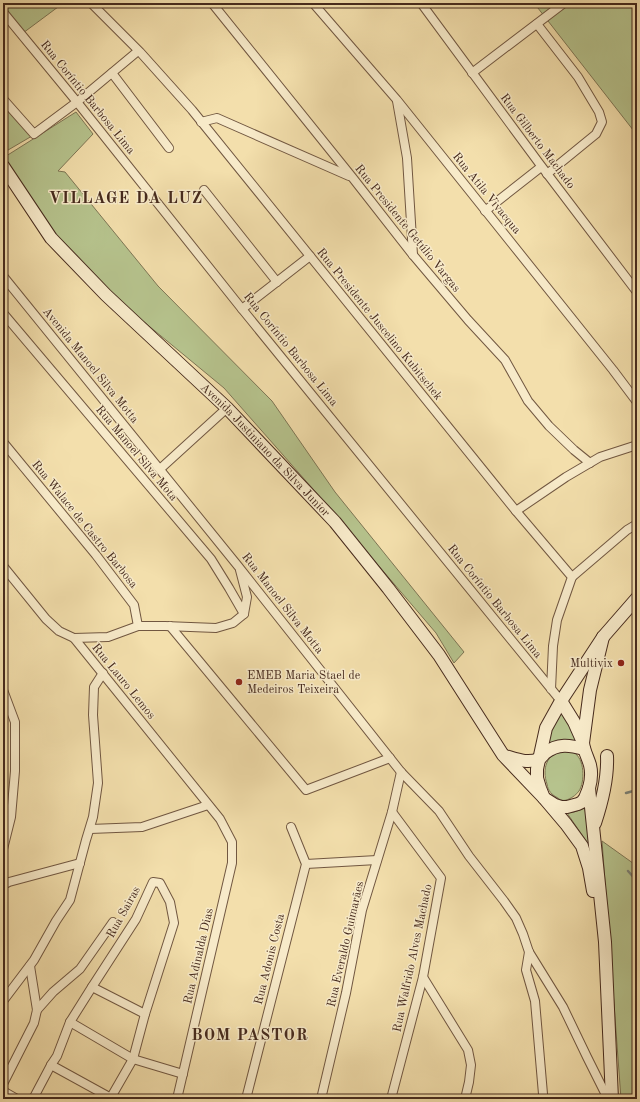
<svg xmlns="http://www.w3.org/2000/svg" width="640" height="1102" viewBox="0 0 640 1102" font-family="'Old Standard TT',serif">
	<style>
		.green { fill: #b6c38d; stroke: #7e7655 }
		.lines { fill: none; stroke-linecap: round; stroke-linejoin: round }
		.stream { stroke: #7a8176; stroke-width: 2.5 }
		.street-casing { stroke: #715741; stroke-width: 10 }
		.secondary-casing { stroke: #462a1d; stroke-width: 14 }
		.street { stroke: #f7eac9; stroke-width: 8 }
		.secondary { stroke: #f7eac9; stroke-width: 12 }
		.poi-dot { fill: #8f2418; stroke: #f7eac9; stroke-width: 1.5 }
		.labels { text-anchor: middle; stroke-width: 3; stroke-linejoin: round; paint-order: stroke }
		.street-label { font-size: 12px; fill: #462a1d; stroke: #f7eac9 }
		.poi-label { font-size: 12px; fill: #462a1d; stroke: #f7eac9; text-anchor: end }
		.district-label { font-size: 16px; font-weight: bold; letter-spacing: 1px; fill: #462a1d; stroke: #f7eac9 }
	</style>
	<rect width="100%" height="100%" fill="#f3dfac"/>
	<filter id="stains"><feTurbulence type="fractalNoise" baseFrequency=".005" numOctaves="4"/><feColorMatrix values="0 0 0 0 .2 0 0 0 0 .09 0 0 0 0 .02 0 0 0 .5 -.17"/></filter>
	<radialGradient id="worn" r=".72"><stop offset=".6" stop-color="#630" stop-opacity="0"/><stop offset="1" stop-color="#630" stop-opacity=".3"/></radialGradient>
	<g class="green">
		<polygon points="3,3 61,3 62,4 23,33 3,5"/>
		<polygon points="534,3 637,3 637,135"/>
		<polygon points="3,105 32,136 3,153"/>
		<polygon points="76,112 93,134 58,171 65,172 158,286 272,401 335,492 464,652 454,663 436,633 313,489 224,388 115,298 54,236 3,164 3,158"/>
		<polygon points="561,711 565,716 577,741 546,744 551,728"/>
		<path d="M563,751c3,1 7,0 10,1 12,6 12,30 6,39 -3,4 -6,6 -10,8 -4,2 -8,2 -11,-1 -6,-3 -10,-7 -11,-14 -5,-15 -1,-30 16,-33z"/>
		<polygon points="585,808 589,845 567,813 574,812"/>
		<polygon points="602,841 637,866 637,1099 621,1099"/>
	</g>
	<g class="lines">
		<g class="stream">
			<polyline points="626,793 637,790"/>
			<polyline points="628,871 637,881"/>
		</g>
		<g class="street-casing">
			<g id="street">
				<polyline points="91,3 140,52 192,110 516,511 572,577 557,620 553,646 551,689"/>
				<polyline points="212,3 352,177 413,255 468,320 505,360 528,401 549,426 574,450 590,463"/>
				<polyline points="313,3 397,100 613,370 637,402"/>
				<polyline points="421,3 539,163 637,292"/>
				<polyline points="3,12 77,102 242,309 561,701"/>
				<polyline points="537,24 578,77 599,112 602,122 596,134 547,174"/>
				<polyline points="112,73 169,148"/>
				<polyline points="472,73 564,3"/>
				<polyline points="3,99 34,134 77,102 138,51"/>
				<polyline points="397,101 407,158 413,255"/>
				<polyline points="201,122 217,118 349,176"/>
				<polyline points="204,190 277,282"/>
				<polyline points="485,211 541,167"/>
				<polyline points="3,276 238,566 401,772 439,811 469,856 504,901 516,918 523,934 529,952 563,1007 587,1057 608,1099"/>
				<polyline points="242,309 310,256"/>
				<polyline points="3,313 211,559 229,588 244,614"/>
				<polyline points="3,442 96,555 134,605 138,626"/>
				<polyline points="160,469 227,408"/>
				<polyline points="516,511 566,477 600,457 637,445"/>
				<polyline points="3,566 46,619 59,631 74,638 220,819 232,842 232,863 177,1099"/>
				<polyline points="572,577 627,530 637,524"/>
				<polyline points="170,626 306,790 390,758"/>
				<polyline points="74,638 108,637 138,626 165,626 216,628 233,623 244,614 247,597 240,570"/>
				<polyline points="3,690 15,722 15,771 11,817 3,849"/>
				<polyline points="90,829 142,827 208,805"/>
				<polyline points="306,864 377,860"/>
				<polyline points="3,885 9,882 80,863"/>
				<polyline points="529,952 526,970 535,1001 543,1094 542,1099"/>
				<polyline points="423,977 468,1050 471,1065 469,1082 465,1099"/>
				<polyline points="92,987 145,1014"/>
				<polyline points="3,1001 34,960 56,921 70,900 86,840 93,817 98,783 93,715 94,687 103,673"/>
				<polyline points="37,1010 53,992 80,969 113,922"/>
				<polyline points="70,1022 133,1059 183,1074"/>
				<polyline points="51,1065 111,1098"/>
				<polyline points="3,1084 34,1023 37,1010 30,966"/>
				<polyline points="3,1091 17,1099"/>
				<polyline points="33,1099 51,1065 57,1056 70,1022 92,987 136,919 153,882 160,883 170,902 174,923 145,1014 133,1059 110,1099"/>
				<polyline points="246,1099 306,864 291,827"/>
				<polyline points="321,1099 346,993 362,910 392,812 401,772"/>
				<polyline points="391,1099 423,977 441,878 392,812"/>
			</g>
		</g>
		<g class="secondary-casing">
			<g id="secondary">
				<path id="s1" d="M3,166l48,72 55,57 121,113 108,114 53,66 51,67 64,100 41,43 11,7 6,2h6l11,-3 4,-2 3,-4 4,-10"/>
				<path d="M603,637l-13,53 -7,53c1,8 5,15 7,22 2,8 1,16 -1,23l16,154 7,157"/>
				<polyline points="561,701 574,722 582,740"/>
				<path d="M505,756c11,3 22,8 34,3 2,-1 4,-4 6,-6 13,-10 25,-8 39,-4"/>
				<path d="M595,823c7,-21 13,-44 12,-67"/>
				<polyline points="593,891 589,868 582,846 566,824 544,798 540,788 537,778 537,769 546,728 561,701 603,637 637,598"/>
			</g>
		</g>
		<use href="#street" class="street"/>
		<use href="#secondary" class="secondary"/>
	</g>
	<g class="poi-dot">
		<circle cx="621" cy="663" r="4"/>
		<circle cx="239" cy="682" r="4"/>
	</g>
	<g class="labels">
		<g class="street-label">
			<text transform="translate(88 97) rotate(51)" y="4">Rua Coríntio Barbosa Lima</text>
			<text transform="translate(538 141) rotate(53)" y="4">Rua Gilberto Machado</text>
			<text transform="translate(487 193) rotate(51)" y="4">Rua Atila Vivacqua</text>
			<text transform="translate(408 228) rotate(51)" y="4">Rua Presidente Getúlio Vargas</text>
			<text transform="translate(380 324) rotate(51)" y="4">Rua Presidente Juscelino Kubitschek</text>
			<text transform="translate(291 349) rotate(51)" y="4">Rua Coríntio Barbosa Lima</text>
			<text transform="translate(91 365) rotate(51)" y="4">Avenida Manoel Silva Motta</text>
			<text dy="4" stroke="none"><textPath href="#s1" startOffset="388">Avenida Justiniano da Silva Junior</textPath></text>
			<text transform="translate(137 453) rotate(50)" y="4">Rua Manoel Silva Mota</text>
			<text transform="translate(85 524) rotate(51)" y="4">Rua Walace de Castro Barbosa</text>
			<text transform="translate(495 601) rotate(51)" y="4">Rua Coríntio Barbosa Lima</text>
			<text transform="translate(283 603) rotate(52)" y="4">Rua Manoel Silva Motta</text>
			<text transform="translate(124 681) rotate(51)" y="4">Rua Lauro Lemos</text>
			<text transform="translate(123 912) rotate(-61)" y="4">Rua Sairas</text>
			<text transform="translate(345 944) rotate(-77)" y="4">Rua Everaldo Guimarães</text>
			<text transform="translate(198 956) rotate(-77)" y="4">Rua Adinalda Dias</text>
			<text transform="translate(412 958) rotate(-78)" y="4">Rua Walfrido Alves Machado</text>
			<text transform="translate(269 959) rotate(-76)" y="4">Rua Adonis Costa</text>
		</g>
		<g class="poi-label">
			<text x="613" y="667">Multivix</text>
			<text x="247" y="679" text-anchor="start">EMEB Maria Stael de<tspan x="247" dy="14">Medeiros Teixeira</tspan></text>
		</g>
		<g class="district-label">
			<text x="126" y="203">VILLAGE DA LUZ</text>
			<text x="250" y="1040">BOM PASTOR</text>
		</g>
	</g>
	<rect width="640" height="1102" fill="none" stroke="#f3dfac" stroke-width="16"/>
	<rect x="4" y="4" width="632" height="1094" fill="none" stroke="#462a1d" stroke-width="2"/>
	<rect x="8" y="8" width="624" height="1086" fill="none" stroke="#462a1d"/>
	<rect width="100%" height="100%" filter="url(#stains)"/>
	<rect width="100%" height="100%" fill="url(#worn)"/>
</svg>
